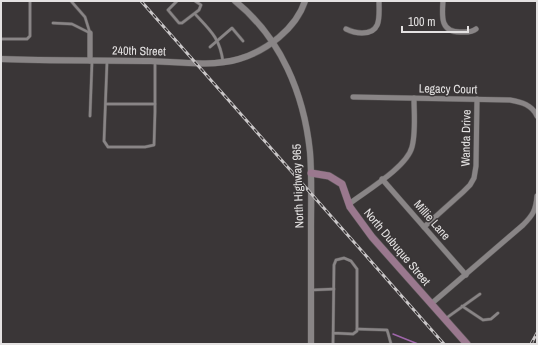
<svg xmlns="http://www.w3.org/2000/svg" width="538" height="345" viewBox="0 0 538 345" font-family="'Archivo Narrow',sans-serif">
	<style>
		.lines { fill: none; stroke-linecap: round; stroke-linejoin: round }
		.stream { stroke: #9f66ab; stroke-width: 1.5 }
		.service-casing { stroke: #585555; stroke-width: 3.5 }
		.minor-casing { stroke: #585555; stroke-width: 6 }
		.tertiary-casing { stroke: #585555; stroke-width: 7 }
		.secondary-casing { stroke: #585555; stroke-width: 8 }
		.service { stroke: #898586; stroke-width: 2.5 }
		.minor { stroke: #898586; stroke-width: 5 }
		.tertiary { stroke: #898586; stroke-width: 6 }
		.secondary { stroke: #9a788e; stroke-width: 7 }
		.rail-casing { stroke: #c9c6c7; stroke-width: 3 }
		.rail { stroke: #3a3637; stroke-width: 1.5; stroke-dasharray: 4.5; stroke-linecap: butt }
		.labels { text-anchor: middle; stroke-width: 3; stroke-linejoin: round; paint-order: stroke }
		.street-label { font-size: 12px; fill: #e4e2e2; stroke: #3a3637 }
	</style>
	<rect width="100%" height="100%" fill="#3a3637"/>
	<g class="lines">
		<polyline class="stream" points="393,334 418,344"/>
		<g class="service-casing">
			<g id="service">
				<polyline points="71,1 85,17 90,33"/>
				<polyline points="177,1 168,10 179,23 182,23 199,10 201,5 195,1"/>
				<path d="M195,14c15,16 25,24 28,48"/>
				<polyline points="53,23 72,24 90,33"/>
				<polyline points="1,39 27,39 30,36 30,1"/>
				<polyline points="210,47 232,28 243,41"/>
				<polyline points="107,62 104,141 108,147 145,147 154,145 155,112 155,62"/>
				<polyline points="106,104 155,104"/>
				<polyline points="90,116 92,62"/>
				<polyline points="312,290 334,289"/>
				<polyline points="462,306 483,320 491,319 498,313"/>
				<polyline points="445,319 480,294"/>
				<polyline points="357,329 387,330 388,333 391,344"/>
				<polyline points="333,344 334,265 336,260 344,258 351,261 357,269 357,331 353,334 333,333"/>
			</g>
		</g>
		<g class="minor-casing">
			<g id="minor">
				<path d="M443,1c-1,15 -3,31 17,31 6,0 11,1 16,-3"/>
				<path d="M346,29c6,3 9,4 16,4 20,0 17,-17 17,-32"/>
				<polyline points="90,61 90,33"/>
				<path d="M353,97l157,3c12,2 22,5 27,16"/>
				<polyline points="382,179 466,275"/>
				<path d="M349,204c17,-13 58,-37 63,-57 4,-15 2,-33 2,-49"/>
				<polyline points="424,227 463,192 470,185 474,178 476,166 477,99"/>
				<path d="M431,304l92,-79c10,-10 13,-15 14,-29"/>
			</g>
		</g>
		<g class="tertiary-casing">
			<g id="tertiary">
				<path d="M235,1c46,37 69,93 75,151 2,25 1,51 1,76 0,39 0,77 0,116"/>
				<path d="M1,59c50,2 100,1 150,2 27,1 61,6 88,-2 27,-8 57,-30 66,-58"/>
			</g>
		</g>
		<g class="secondary-casing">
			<polyline id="secondary" points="311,173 329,176 342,184 350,207 372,237 467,344"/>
		</g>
		<use href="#service" class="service"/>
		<use href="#minor" class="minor"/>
		<use href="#tertiary" class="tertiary"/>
		<use href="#secondary" class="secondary"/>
		<g class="rail-casing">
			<g id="rail">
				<polyline points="141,1 444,344"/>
				<polyline points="531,344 537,333"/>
			</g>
		</g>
		<use href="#rail" class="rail"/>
	</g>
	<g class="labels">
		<g class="street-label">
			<text transform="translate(139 51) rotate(1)" y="4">240th Street</text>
			<text transform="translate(448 89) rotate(1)" y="4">Legacy Court</text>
			<text transform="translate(466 138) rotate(-89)" y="4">Wanda Drive</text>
			<text transform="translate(298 186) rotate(-92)" y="4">North Highway 965</text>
			<text transform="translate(432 220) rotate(49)" y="4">Millie Lane</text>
			<text transform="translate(397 247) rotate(50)" y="4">North Dubuque Street</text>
		</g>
	</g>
	<rect width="538" height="345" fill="none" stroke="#e4e2e2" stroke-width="4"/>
	<path d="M402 26v6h66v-6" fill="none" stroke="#e4e2e2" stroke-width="2"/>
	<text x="408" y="26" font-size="12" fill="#e4e2e2" stroke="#3a3637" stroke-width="3" paint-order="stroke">100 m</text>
</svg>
